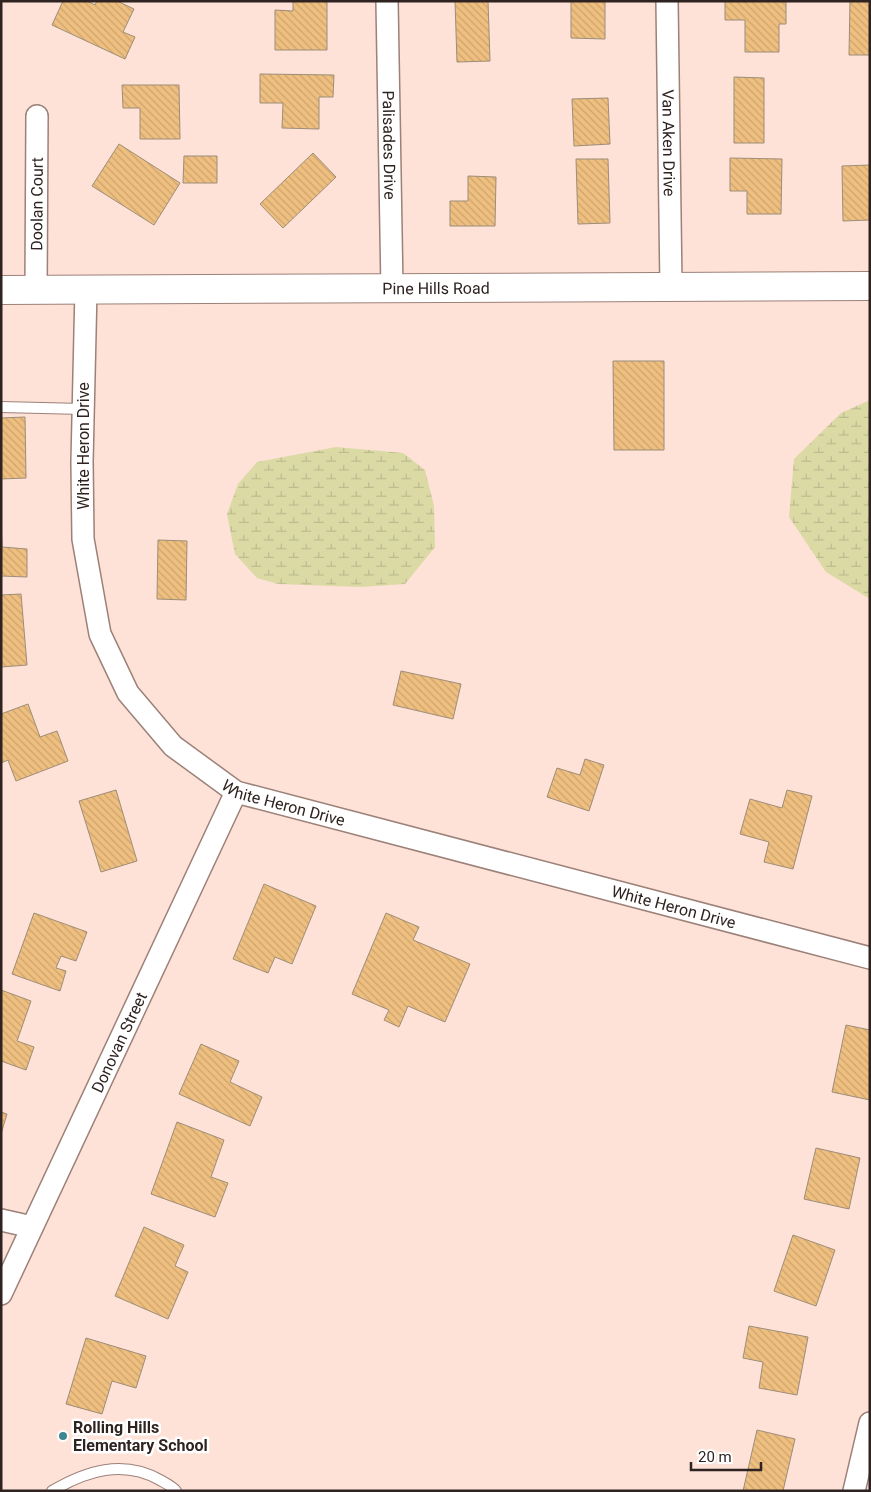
<svg xmlns="http://www.w3.org/2000/svg" width="871" height="1492" viewBox="0 0 871 1492" font-family="Roboto,sans-serif">
	<style>
		.wetland { fill: url(#wetland-marsh) }
		.building { fill: url(#building-back-hatch); stroke: #9d8d78 }
		.lines { fill: none; stroke-linecap: round; stroke-linejoin: round }
		.lane-casing { stroke: #9c8178; stroke-width: 12 }
		.street-casing { stroke: #9c8178; stroke-width: 24 }
		.secondary-casing { stroke: #9c8178; stroke-width: 30 }
		.lane { stroke: #fff; stroke-width: 10 }
		.street { stroke: #fff; stroke-width: 21 }
		.secondary { stroke: #fff; stroke-width: 28 }
		.poi-dot { fill: #3f868f; stroke: #fff; stroke-width: 2 }
		.labels { text-anchor: middle; stroke-width: 5; stroke-linejoin: round; paint-order: stroke }
		.street-label { font-size: 16px; fill: #2e2320; stroke: #fff }
		.poi-label { font-size: 16px; font-weight: bold; fill: #2e2320; stroke: #fff; text-anchor: start }
	</style>
	<defs>
		<pattern id="wetland-marsh" width="20" height="14" patternUnits="userSpaceOnUse" patternTransform="scale(1.25)"><rect width="20" height="14" fill="#dbdaa5"/><path d="M1 5h8M5 5V1M11 12h8M15 12V8" fill="none" stroke="#bcbb8e"/></pattern>
		<pattern id="building-back-hatch" width="6" height="6" patternUnits="userSpaceOnUse" patternTransform="scale(1.25)"><rect width="6" height="6" fill="#efbf80"/><path d="M-1 5l2 2M0 0l6 6M5-1l2 2" fill="none" stroke="#cda46e"/></pattern>
	</defs>
	<rect width="100%" height="100%" fill="#fee1d7"/>
	<g class="wetland">
		<polygon points="870,400 870,599 826,572 789,517 794,459 841,413"/>
		<polygon points="336,447 403,453 425,470 434,506 435,547 405,584 360,587 278,584 257,578 235,554 227,514 238,484 257,462"/>
	</g>
	<g class="building">
		<polygon points="63,1 87,1 95,5 97,1 117,1 134,9 123,32 135,37 125,59 52,25"/>
		<polygon points="293,1 327,1 327,50 275,50 275,10 293,11"/>
		<polygon points="455,1 488,1 490,61 457,62"/>
		<polygon points="571,1 605,1 605,39 571,38"/>
		<polygon points="725,1 786,1 786,24 779,24 779,52 745,52 745,20 725,20"/>
		<polygon points="850,1 870,1 870,55 849,55"/>
		<polygon points="260,74 334,75 333,97 319,97 319,129 282,128 283,103 260,103"/>
		<polygon points="734,77 764,78 764,143 734,143"/>
		<polygon points="122,85 179,85 180,139 140,139 140,108 123,108"/>
		<polygon points="608,98 610,144 574,146 572,99"/>
		<polygon points="119,144 180,183 154,225 92,186"/>
		<polygon points="313,153 336,177 283,228 260,204"/>
		<polygon points="184,156 217,156 217,183 183,183"/>
		<polygon points="730,158 782,159 781,214 747,214 747,191 730,191"/>
		<polygon points="576,159 608,159 610,223 578,224"/>
		<polygon points="870,165 870,220 843,221 842,166"/>
		<polygon points="468,176 496,177 495,226 450,226 450,201 468,201"/>
		<polygon points="613,361 664,361 664,450 614,450"/>
		<polygon points="25,417 26,478 1,479 1,418"/>
		<polygon points="1,519 2,547 27,549 27,577 1,576"/>
		<polygon points="158,540 187,541 186,600 157,599"/>
		<polygon points="21,594 27,665 1,667 1,595"/>
		<polygon points="401,671 461,684 453,719 393,705"/>
		<polygon points="28,704 40,737 57,731 68,761 16,781 8,760 1,763 1,714"/>
		<polygon points="585,759 604,765 589,811 547,797 557,768 580,775"/>
		<polygon points="116,790 137,861 101,872 79,801"/>
		<polygon points="787,790 812,796 793,869 764,862 769,842 740,834 750,799 782,808"/>
		<polygon points="264,884 316,906 292,964 275,957 268,973 233,959"/>
		<polygon points="34,913 87,932 76,961 61,956 56,968 66,971 60,991 12,974"/>
		<polygon points="386,913 419,927 413,940 470,964 445,1022 408,1006 399,1027 384,1020 389,1010 352,994"/>
		<polygon points="1,990 31,1001 17,1041 34,1047 26,1070 1,1061"/>
		<polygon points="846,1025 870,1030 870,1100 832,1092"/>
		<polygon points="201,1044 239,1061 230,1082 262,1097 250,1126 179,1094"/>
		<polygon points="1,1112 7,1114 1,1134"/>
		<polygon points="177,1122 224,1140 211,1177 228,1183 215,1217 151,1194"/>
		<polygon points="816,1148 860,1158 849,1209 804,1199"/>
		<polygon points="144,1227 184,1245 175,1266 188,1272 168,1319 115,1296"/>
		<polygon points="793,1235 835,1250 816,1306 774,1291"/>
		<polygon points="749,1326 808,1337 797,1395 759,1388 763,1362 743,1358"/>
		<polygon points="86,1338 146,1356 136,1388 112,1381 102,1414 66,1404"/>
		<polygon points="757,1430 795,1439 783,1491 743,1491"/>
	</g>
	<g class="lines">
		<g class="lane-casing">
			<g id="lane">
				<polyline points="1,407 83,409"/>
				<path d="M52,1491c34,-20 71,-32 108,-11 5,3 12,6 16,11"/>
			</g>
		</g>
		<g class="street-casing">
			<g id="street">
				<path id="s1" d="M387,1l5,288"/>
				<path id="s2" d="M667,1l4,286"/>
				<path id="s3" d="M86,289l-4,173 1,77 17,95 28,59 45,53 63,46 634,166"/>
				<path id="s4" d="M36,290l1,-174"/>
				<polyline points="1,1220 32,1227"/>
				<path id="s5" d="M1,1294l235,-502"/>
				<polyline points="854,1491 870,1423"/>
			</g>
		</g>
		<g class="secondary-casing">
			<g id="secondary">
				<path id="s6" d="M1,290l869,-4"/>
			</g>
		</g>
		<use href="#lane" class="lane"/>
		<use href="#street" class="street"/>
		<use href="#secondary" class="secondary"/>
	</g>
	<circle class="poi-dot" cx="63" cy="1436" r="5"/>
	<g class="labels">
		<g class="street-label">
			<text dy="6" stroke="none"><textPath href="#s2" startOffset="142">Van Aken Drive</textPath></text>
			<text dy="6" stroke="none"><textPath href="#s1" startOffset="144">Palisades Drive</textPath></text>
			<text dy="6" stroke="none"><textPath href="#s4" startOffset="86">Doolan Court</textPath></text>
			<text dy="6" stroke="none"><textPath href="#s6" startOffset="435">Pine Hills Road</textPath></text>
			<text transform="translate(83 446) rotate(-90)" y="6">White Heron Drive</text>
			<text dy="6" stroke="none"><textPath href="#s3" startOffset="608">White Heron Drive</textPath></text>
			<text dy="6" stroke="none"><textPath href="#s3" startOffset="1012">White Heron Drive</textPath></text>
			<text dy="6" stroke="none"><textPath href="#s5" startOffset="278">Donovan Street</textPath></text>
		</g>
		<g class="poi-label">
			<text x="73" y="1433">Rolling Hills<tspan x="73" dy="18">Elementary School</tspan></text>
		</g>
	</g>
	<rect width="871" height="1492" fill="none" stroke="#2e2320" stroke-width="5"/>
	<path d="M691 1462v8h70v-8" fill="none" stroke="#2e2320" stroke-width="2.5"/>
	<text x="698" y="1462" font-size="15" fill="#2e2320" stroke="#ffffff" stroke-width="4" paint-order="stroke">20 m</text>
</svg>
